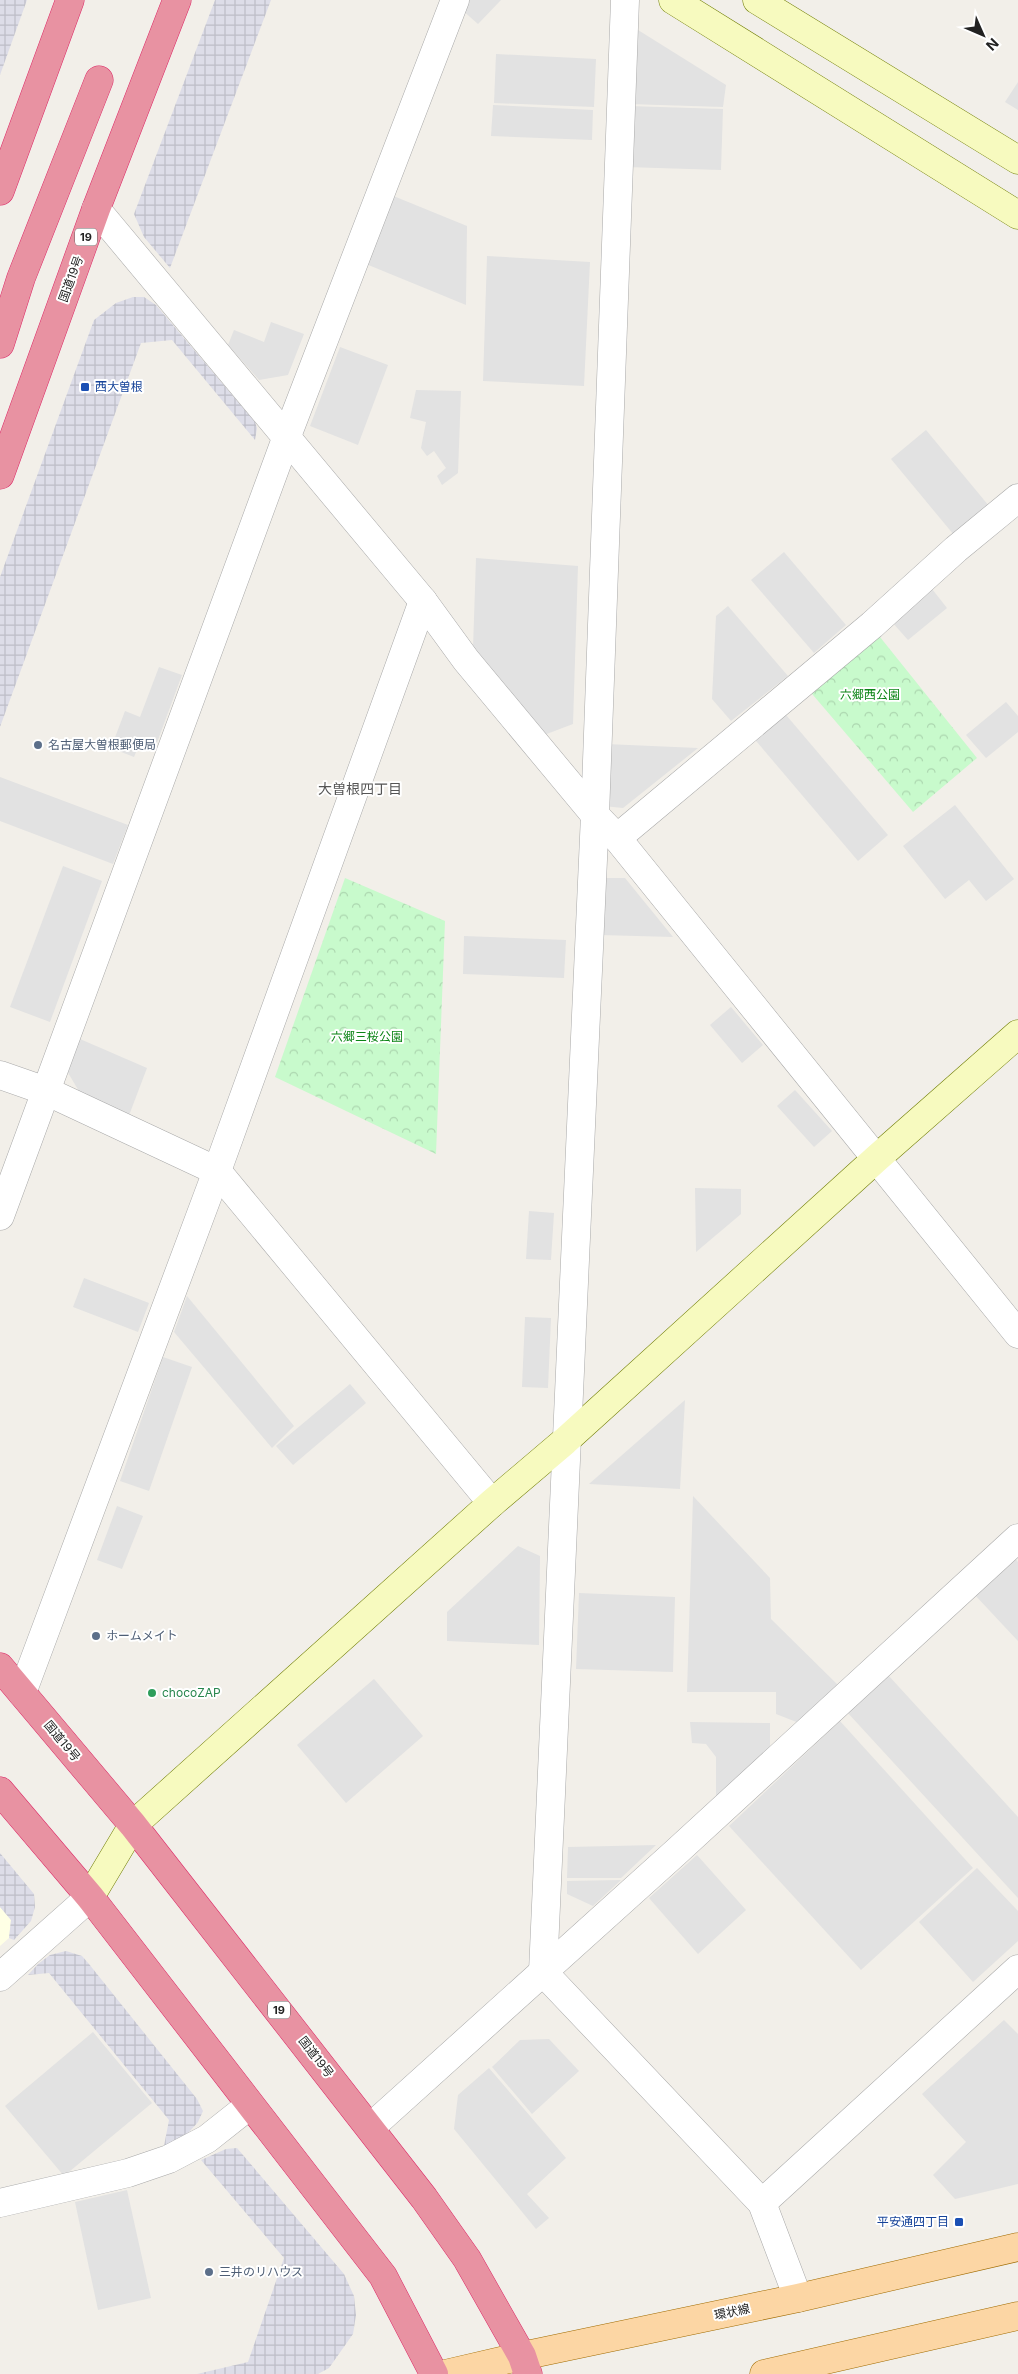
<svg xmlns="http://www.w3.org/2000/svg" width="1018" height="2374" viewBox="0 0 1018 2374" font-family="Inter,'Noto Sans JP',sans-serif">
	<style>
		.education { fill: #ffffe5 }
		.park { fill: url(#park-crowns) }
		.parking { fill: #e2e2e2 }
		.plaza { fill: url(#plaza-grid) }
		.lines { fill: none; stroke-linecap: round; stroke-linejoin: round }
		.street-casing { stroke: #a9a9a9; stroke-width: 29 }
		.secondary-casing { stroke: #707d05; stroke-width: 29 }
		.primary-casing { stroke: #a06b00; stroke-width: 29 }
		.highway-casing { stroke: #dc2a67; stroke-width: 29 }
		.street { stroke: #fff; stroke-width: 28 }
		.secondary { stroke: #f7fabf; stroke-width: 28 }
		.primary { stroke: #fcd6a4; stroke-width: 28 }
		.highway { stroke: #e892a2; stroke-width: 28 }
		.transit-dot { fill: #1a4fb4; stroke: #fff; stroke-width: 2 }
		.service-dot { fill: #5c6f8a; stroke: #fff; stroke-width: 2 }
		.leisure-dot { fill: #2e9e5b; stroke: #fff; stroke-width: 2 }
		.labels { text-anchor: middle; stroke-width: 4; stroke-linejoin: round; paint-order: stroke }
		.shield { fill: #fff; stroke: #646464; stroke-width: 1 }
		.shield-label { font-size: 11px; font-weight: bold; fill: #222 }
		.street-label { font-size: 12px; fill: #222; stroke: #fff }
		.transit-label { font-size: 12px; fill: #164399; stroke: #fff; text-anchor: start }
		.park-label { font-size: 12px; fill: #0c8416; stroke: #fff }
		.service-label { font-size: 12px; fill: #4e5e75; stroke: #fff; text-anchor: start }
		.leisure-label { font-size: 12px; fill: #27864d; stroke: #fff; text-anchor: start }
		.neighbourhood-label { font-size: 14px; fill: #555; stroke: #fff }
	</style>
	<defs>
		<pattern id="park-crowns" width="20" height="18" patternUnits="userSpaceOnUse" patternTransform="scale(1.25)"><rect width="20" height="18" fill="#c8facc"/><path d="M2 6a3 3 0 1 1 6 0M12 15a3 3 0 1 1 6 0" fill="none" stroke="#acd6af"/></pattern>
		<pattern id="plaza-grid" width="8" height="8" patternUnits="userSpaceOnUse" patternTransform="scale(1.25)"><rect width="8" height="8" fill="#dddde8"/><path d="M0 4h8M4 0v8" fill="none" stroke="#bdbdc7"/></pattern>
	</defs>
	<rect width="100%" height="100%" fill="#f2efe9"/>
	<polygon class="education" points="0,1907 11,1920 9,1938 0,1946"/>
	<g class="park">
		<polygon points="876,632 977,758 913,812 807,688"/>
		<polygon points="345,878 445,921 436,1154 275,1077"/>
	</g>
	<g class="parking">
		<polygon points="465,0 501,0 478,24 461,9"/>
		<polygon points="638,30 726,85 723,107 628,104 632,35"/>
		<polygon points="496,54 596,59 594,107 494,103"/>
		<polygon points="1018,82 1018,110 1005,102"/>
		<polygon points="493,105 593,110 592,140 491,136"/>
		<polygon points="628,106 723,109 721,170 626,167"/>
		<polygon points="391,195 467,226 466,305 366,264"/>
		<polygon points="487,256 590,262 584,386 483,381"/>
		<polygon points="271,322 304,334 288,375 259,380 228,345 234,330 264,342"/>
		<polygon points="340,347 388,365 358,445 310,426"/>
		<polygon points="416,390 461,391 458,473 442,485 437,476 446,468 434,451 427,456 421,448 426,422 410,418"/>
		<polygon points="926,430 989,506 954,535 891,459"/>
		<polygon points="784,552 846,625 814,653 751,580"/>
		<polygon points="476,558 578,566 573,724 544,735 473,648"/>
		<polygon points="932,589 947,608 908,640 892,622"/>
		<polygon points="728,606 788,676 731,721 712,699 716,616"/>
		<polygon points="159,667 182,675 155,748 140,742 134,757 111,748 125,711 140,717"/>
		<polygon points="1006,702 1018,716 1018,732 986,758 966,735"/>
		<polygon points="781,709 888,835 858,861 751,735"/>
		<polygon points="606,744 698,748 623,808 603,806"/>
		<polygon points="0,777 128,825 113,864 0,821"/>
		<polygon points="955,805 1014,879 986,901 969,880 945,899 903,846"/>
		<polygon points="63,866 102,881 50,1022 10,1007"/>
		<polygon points="602,878 625,878 673,937 600,935"/>
		<polygon points="464,936 566,940 564,978 463,974"/>
		<polygon points="731,1007 763,1045 742,1063 710,1025"/>
		<polygon points="80,1039 147,1068 128,1118 83,1098 67,1071"/>
		<polygon points="795,1090 832,1131 814,1147 777,1106"/>
		<polygon points="695,1188 741,1189 741,1214 696,1252"/>
		<polygon points="529,1211 554,1213 551,1260 526,1259"/>
		<polygon points="84,1278 149,1303 138,1332 73,1307"/>
		<polygon points="187,1296 294,1426 272,1448 174,1332"/>
		<polygon points="525,1317 551,1318 548,1388 522,1387"/>
		<polygon points="163,1357 192,1367 149,1491 120,1481"/>
		<polygon points="350,1384 366,1403 293,1465 276,1446"/>
		<polygon points="685,1400 680,1489 589,1484"/>
		<polygon points="693,1496 770,1578 771,1619 839,1686 799,1723 776,1714 776,1692 687,1692"/>
		<polygon points="117,1506 143,1516 122,1569 97,1560"/>
		<polygon points="518,1546 540,1556 539,1645 447,1641 447,1612"/>
		<polygon points="1014,1557 1018,1562 1018,1641 974,1594"/>
		<polygon points="579,1593 675,1597 673,1672 576,1669"/>
		<polygon points="888,1675 1018,1817 1018,1898 847,1712"/>
		<polygon points="374,1679 423,1736 346,1803 297,1745"/>
		<polygon points="840,1721 973,1868 861,1970 729,1826"/>
		<polygon points="690,1722 770,1723 770,1750 716,1799 716,1757 706,1744 692,1743"/>
		<polygon points="656,1845 621,1878 567,1878 568,1847"/>
		<polygon points="697,1855 746,1910 698,1954 649,1898"/>
		<polygon points="977,1868 1018,1911 1018,1941 973,1982 919,1922"/>
		<polygon points="621,1880 593,1906 567,1894 567,1881"/>
		<polygon points="1004,2020 1018,2034 1018,2184 955,2199 933,2175 966,2142 922,2094"/>
		<polygon points="93,2032 152,2103 64,2176 5,2106"/>
		<polygon points="549,2039 579,2071 532,2114 492,2067 520,2040"/>
		<polygon points="489,2068 566,2158 527,2194 549,2218 536,2229 454,2129 458,2095"/>
		<polygon points="127,2190 151,2298 98,2310 75,2202"/>
	</g>
	<g class="plaza">
		<polygon points="0,0 27,0 0,75"/>
		<polygon points="215,0 271,0 170,268 144,237 134,214"/>
		<polygon points="133,297 144,297 156,305 255,422 257,428 255,440 172,340 141,343 0,727 0,577 94,320 116,303"/>
		<polygon points="0,1853 34,1894 35,1907 31,1921 14,1940 9,1938 11,1920 0,1907"/>
		<polygon points="66,1951 82,1956 89,1964 197,2099 203,2111 198,2122 181,2141 164,2146 169,2120 49,1973 28,1975 38,1964 50,1955"/>
		<polygon points="237,2148 344,2274 354,2296 356,2315 353,2334 329,2368 318,2374 197,2374 248,2362 284,2258 201,2160 226,2149"/>
	</g>
	<g class="lines">
		<g class="street-casing">
			<g id="street">
				<polyline points="625,0 595,815 543,1972 762,2203 798,2298"/>
				<polyline points="96,209 423,601 466,660 595,815 617,838 1018,1334"/>
				<polyline points="617,838 872,625 956,549 1018,498"/>
				<polyline points="0,1075 46,1091 217,1171 492,1503"/>
				<polyline points="0,1216 287,436 455,0"/>
				<polyline points="22,1693 217,1171 423,601"/>
				<polyline points="0,1977 90,1897"/>
				<polyline points="371,2127 675,1853 1018,1538"/>
				<polyline points="0,2203 128,2173 169,2159 207,2139 250,2105"/>
				<polyline points="762,2203 1018,1969"/>
			</g>
		</g>
		<g class="secondary-casing">
			<g id="secondary">
				<polyline points="673,0 1018,215"/>
				<polyline points="757,0 1018,160"/>
				<polyline points="90,1897 133,1825 492,1503 565,1441 877,1158 1018,1034"/>
			</g>
		</g>
		<g class="primary-casing">
			<g id="primary">
				<polyline points="445,2374 522,2356 798,2298 1018,2247"/>
				<polyline points="764,2374 1018,2316"/>
			</g>
		</g>
		<g class="highway-casing">
			<g id="highway">
				<polyline points="0,191 70,0"/>
				<polyline points="0,344 21,278 99,80"/>
				<polyline points="0,475 96,209 177,0"/>
				<polyline points="0,1667 133,1825 424,2198 467,2259 522,2356 528,2374"/>
				<polyline points="0,1791 90,1897 383,2276 434,2374"/>
			</g>
		</g>
		<use href="#street" class="street"/>
		<use href="#secondary" class="secondary"/>
		<use href="#primary" class="primary"/>
		<use href="#highway" class="highway"/>
	</g>
	<g class="transit-dot">
		<rect x="80" y="382" width="10" height="10" rx="2.5"/>
		<rect x="954" y="2217" width="10" height="10" rx="2.5"/>
	</g>
	<g class="service-dot">
		<circle cx="38" cy="745" r="5"/>
		<circle cx="96" cy="1636" r="5"/>
		<circle cx="209" cy="2272" r="5"/>
	</g>
	<circle class="leisure-dot" cx="152" cy="1693" r="5"/>
	<g class="labels">
		<g class="shield">
			<rect x="75" y="228.5" width="22" height="17" rx="4"/>
			<rect x="268" y="2001.5" width="22" height="17" rx="4"/>
		</g>
		<g class="shield-label">
			<text x="86" y="241">19</text>
			<text x="279" y="2014">19</text>
		</g>
		<g class="street-label">
			<text transform="translate(71 279) rotate(-70)" y="4">国道19号</text>
			<text transform="translate(62 1741) rotate(50)" y="4">国道19号</text>
			<text transform="translate(316 2057) rotate(52)" y="4">国道19号</text>
			<text transform="translate(732 2312) rotate(-12)" y="4">環状線</text>
		</g>
		<g class="transit-label">
			<text x="95" y="391">西大曽根</text>
			<text x="949" y="2226" text-anchor="end">平安通四丁目</text>
		</g>
		<g class="park-label">
			<text x="870" y="699">六郷西公園</text>
			<text x="367" y="1041">六郷三桜公園</text>
		</g>
		<g class="service-label">
			<text x="48" y="749">名古屋大曽根郵便局</text>
			<text x="106" y="1640">ホームメイト</text>
			<text x="219" y="2276">三井のリハウス</text>
		</g>
		<g class="leisure-label">
			<text x="162" y="1697">chocoZAP</text>
		</g>
		<g class="neighbourhood-label">
			<text x="360" y="794">大曽根四丁目</text>
		</g>
	</g>
	<g transform="translate(983 35) rotate(135)" stroke="#ffffff" stroke-width="4" paint-order="stroke">
	<path d="M0-4L9 19L0 12L-9 19Z" fill="#222222"/>
	<text y="-8" font-size="14" font-weight="bold" text-anchor="middle" fill="#222222">N</text>
	</g>
</svg>
